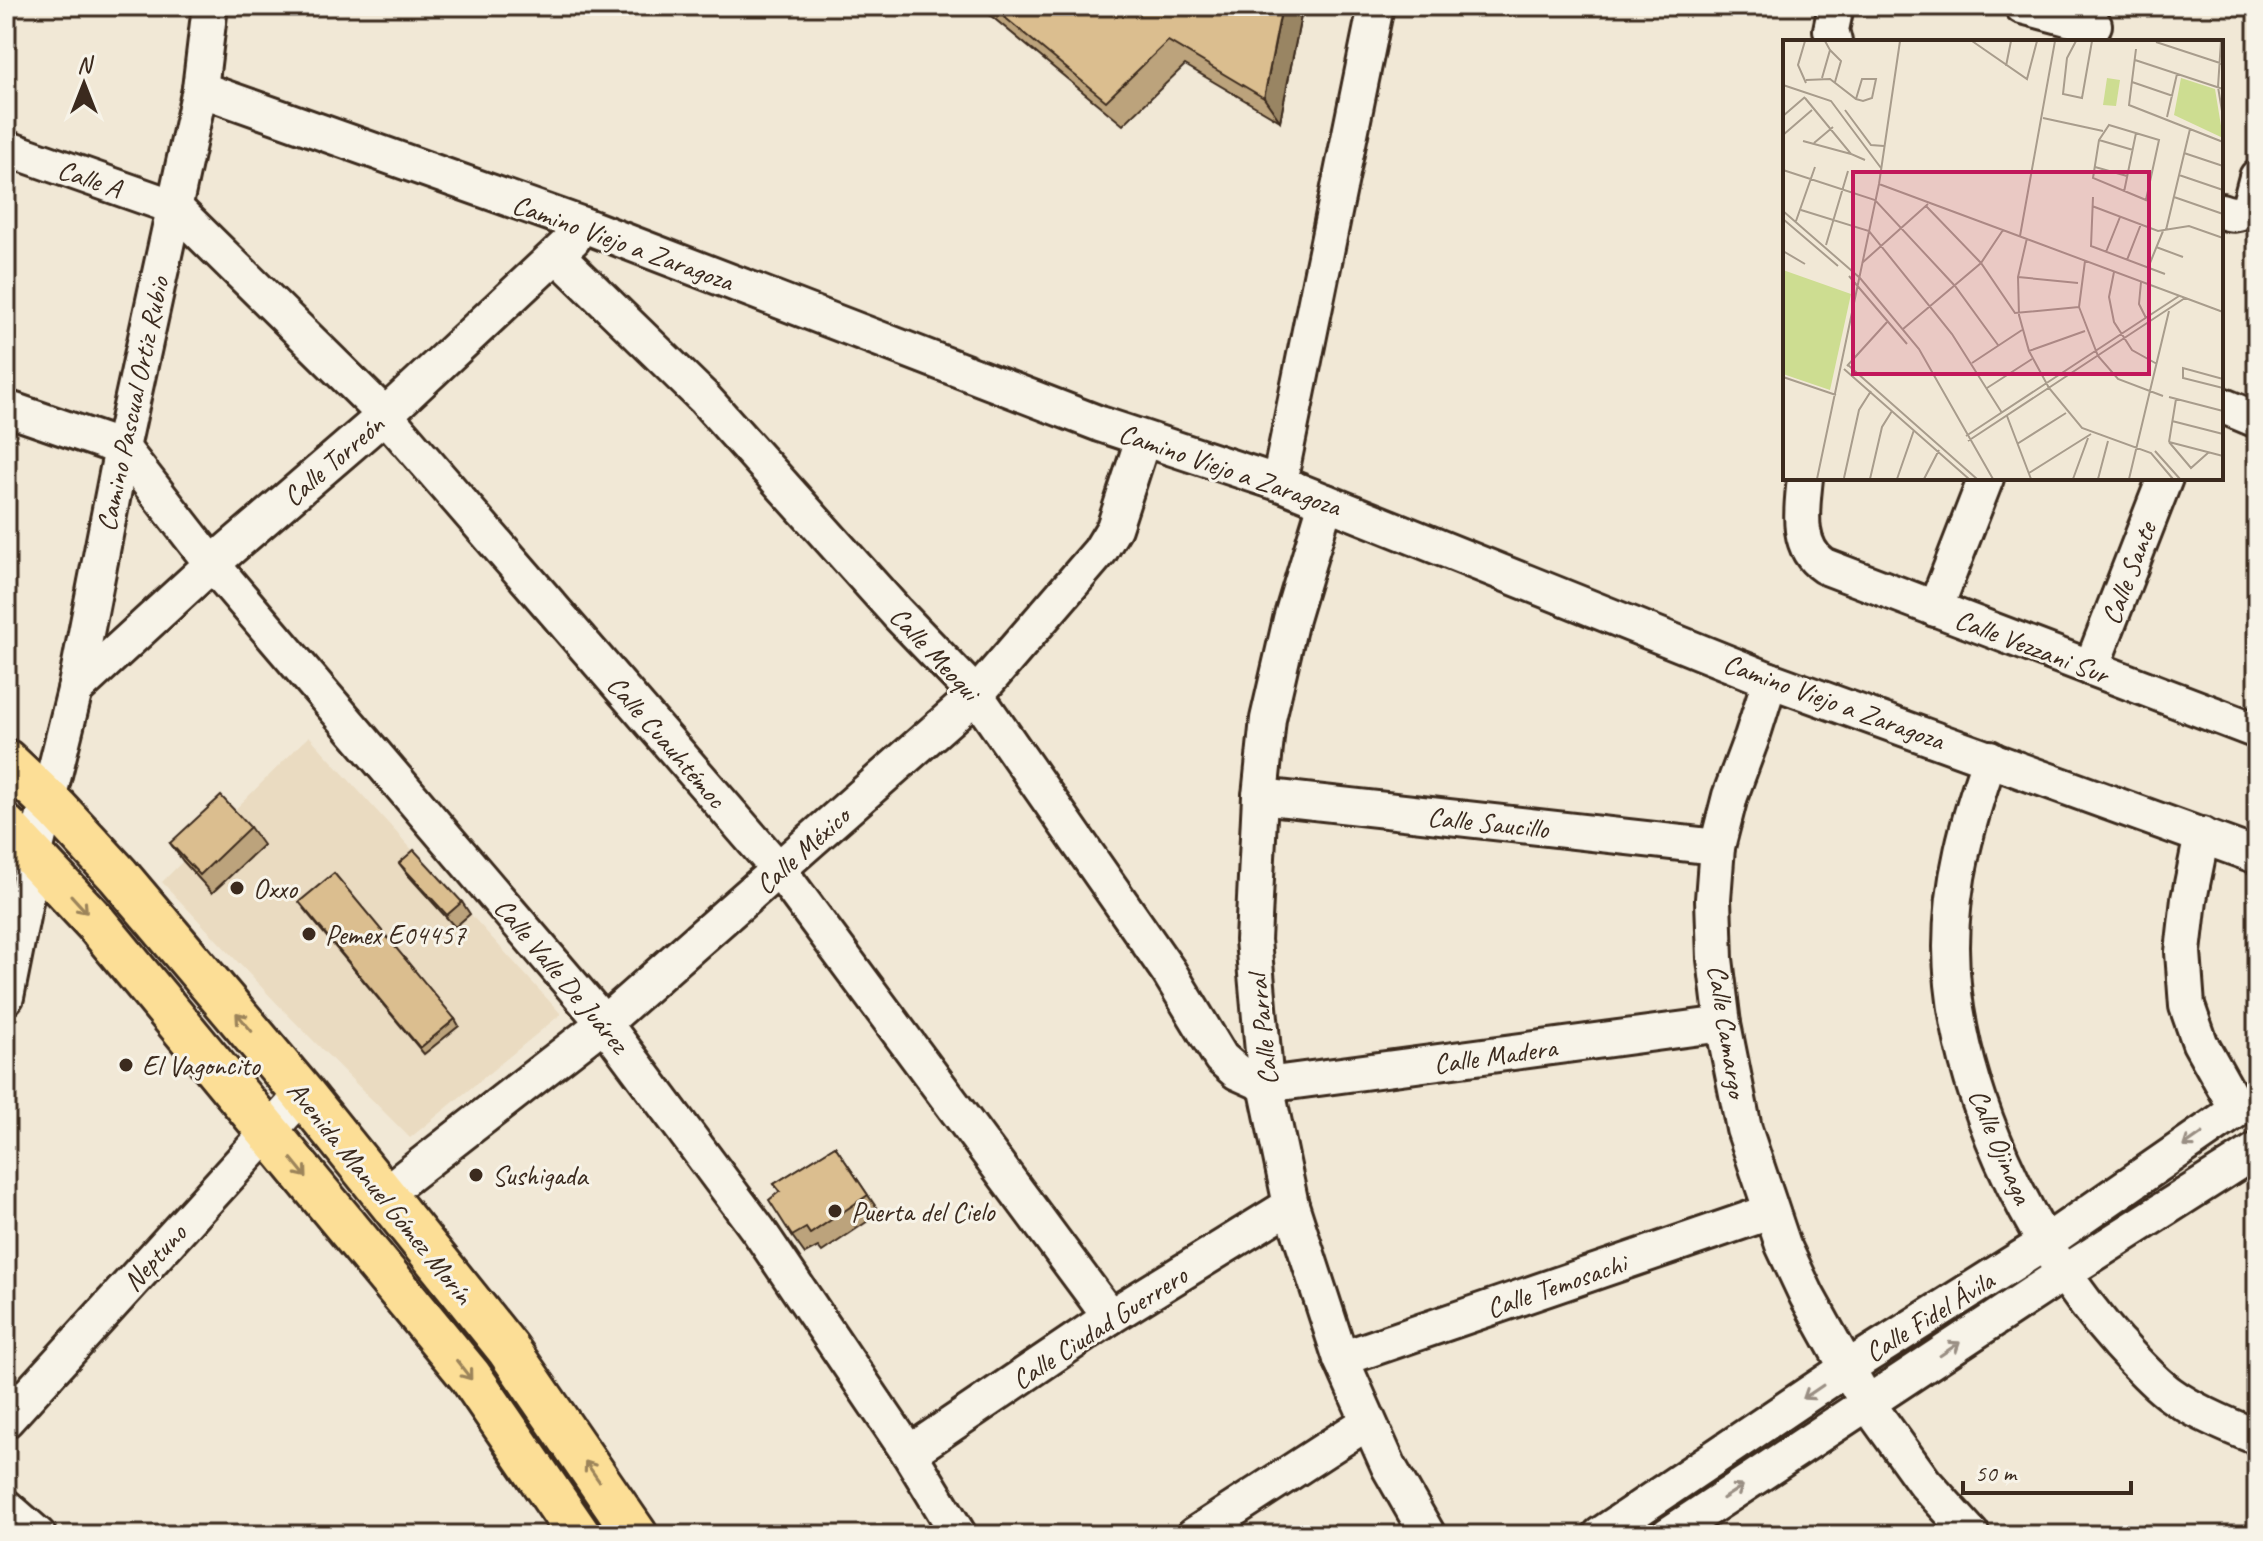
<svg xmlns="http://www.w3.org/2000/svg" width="2263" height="1541" viewBox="0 0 2263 1541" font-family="Caveat,sans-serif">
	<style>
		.built { fill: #eadbc1 }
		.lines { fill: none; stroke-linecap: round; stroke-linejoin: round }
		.minor-casing { stroke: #3b2a1e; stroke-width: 40 }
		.major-casing { stroke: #3b2a1e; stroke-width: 48 }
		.minor { stroke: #f7f3e8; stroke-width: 34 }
		.major { stroke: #fcde96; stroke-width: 42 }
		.wall { fill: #bca37b; stroke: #3b2a1e; stroke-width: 2 }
		.shaded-wall { fill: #998564; stroke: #3b2a1e; stroke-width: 2 }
		.building { fill: #dbbe8f; stroke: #3b2a1e; stroke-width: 2 }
		.oneway { stroke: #9c845a }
		.oneway2 { stroke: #998e83 }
		.poi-dot { fill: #3b2a1e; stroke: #f7f3e8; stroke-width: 3 }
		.labels { text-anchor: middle; stroke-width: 6; stroke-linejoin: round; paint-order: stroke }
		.street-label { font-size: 28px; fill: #3b2a1e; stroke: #f7f3e8 }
		.poi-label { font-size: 28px; fill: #3b2a1e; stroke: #f7f3e8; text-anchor: start }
		.inset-road { fill: none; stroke: #a89c8c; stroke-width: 2 }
		.view { fill: #c2185b; fill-opacity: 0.15; stroke: #c2185b; stroke-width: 4 }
		.inset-edge { fill: none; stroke: #3b2a1e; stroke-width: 4 }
	</style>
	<rect width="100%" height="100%" fill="#f1e8d6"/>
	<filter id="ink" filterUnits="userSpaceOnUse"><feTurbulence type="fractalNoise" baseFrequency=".0125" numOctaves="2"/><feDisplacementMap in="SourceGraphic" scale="16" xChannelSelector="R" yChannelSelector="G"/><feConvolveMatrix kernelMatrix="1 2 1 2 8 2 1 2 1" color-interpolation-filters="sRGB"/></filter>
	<g filter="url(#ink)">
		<polygon class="built" points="309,736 561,1014 410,1138 287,1014 162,882"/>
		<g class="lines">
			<g class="minor-casing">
				<g id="minor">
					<polyline points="2022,6 2094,25"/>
					<polyline points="1834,42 1831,30 1836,6"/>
					<polyline points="200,89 586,226 1100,424 1279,483 1770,680 2257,856"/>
					<polyline points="6,148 174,207 385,415 779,870 1110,1317"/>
					<path d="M2221,211c11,4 17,4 28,-3l8,-31"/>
					<polyline points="557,255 704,398 897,613 976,695 1169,972 1221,1058 1237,1072 1266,1085 1723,1024"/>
					<polyline points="2221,405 2257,420"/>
					<polyline points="6,408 122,448 212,564 604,1023 759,1231 909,1453 959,1535"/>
					<path d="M1805,478c-3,30 -10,69 19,88l433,165"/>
					<polyline points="1279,483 1376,6"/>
					<polyline points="1326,502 1291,619 1268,719 1260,796 1253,940 1266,1085 1291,1205 1341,1359 1389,1467 1428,1535"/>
					<polyline points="1935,609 1986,478"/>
					<polyline points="2091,668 2165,478"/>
					<polyline points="1770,680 1752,737 1730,796 1717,847 1713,899 1715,959 1723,1024 1744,1129 1783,1245 1807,1296 1847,1368 1868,1404 1924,1482 1972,1535"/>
					<polyline points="75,690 212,564 385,415 573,239"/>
					<path d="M1990,758c-22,62 -39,123 -39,189 1,136 78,296 167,396 16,17 33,37 52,51 22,16 61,33 87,43"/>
					<polyline points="1260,796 1717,847"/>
					<polyline points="2202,835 2189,899 2183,952 2187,1006 2200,1043 2237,1109"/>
					<polyline points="6,997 34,856 75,690 122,448 200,89 210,6"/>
					<polyline points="383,1195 604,1023 976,695 1100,551 1114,528 1143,439"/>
					<polyline points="1341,1359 1770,1212"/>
					<polyline points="6,1420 303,1094"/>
					<polyline points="909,1453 1110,1317 1291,1205"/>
					<polyline points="6,1507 38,1535"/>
					<polyline points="1194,1535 1368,1422"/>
					<polyline points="1600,1535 1847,1368 2045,1243 2257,1096"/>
					<polyline points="1668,1535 2064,1273 2257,1150"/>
				</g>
			</g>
			<g class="major-casing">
				<g id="major">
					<polyline points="6,761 57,809 118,875 303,1094 508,1349 636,1535"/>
					<polyline points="6,827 95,922 470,1376 579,1535"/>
				</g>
			</g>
			<use href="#minor" class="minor"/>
			<use href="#major" class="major"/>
		</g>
		<g class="wall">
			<polygon points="979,6 1303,6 1280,121 1185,65 1123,125"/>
			<polygon points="250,827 263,845 212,893 183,861 170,843"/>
			<polygon points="399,863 462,902 470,914 455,927 408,875"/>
			<polygon points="303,908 455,1019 459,1026 424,1054"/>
			<polygon points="835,1146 880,1213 822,1252 818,1247 805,1254 792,1236 779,1191 774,1184"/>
		</g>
		<polygon class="shaded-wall" points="1282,6 1303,6 1280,121 1264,98"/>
		<g class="building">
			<polygon points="991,6 1282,6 1264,98 1168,41 1106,101"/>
			<polygon points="221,796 250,827 200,875 170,843"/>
			<polygon points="414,850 462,902 447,915 399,863"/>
			<polygon points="334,873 455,1019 420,1048 299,902"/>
			<polygon points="835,1146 868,1195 810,1234 806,1228 792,1236 769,1200 780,1191 774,1184"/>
		</g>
		<defs><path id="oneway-shaft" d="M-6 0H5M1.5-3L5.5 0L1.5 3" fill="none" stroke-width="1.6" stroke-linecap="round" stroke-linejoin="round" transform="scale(2)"/></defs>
		<g class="oneway">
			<use href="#oneway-shaft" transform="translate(79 904) rotate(48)"/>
			<use href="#oneway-shaft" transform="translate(244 1022) rotate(-130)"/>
			<use href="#oneway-shaft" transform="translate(299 1168) rotate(51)"/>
			<use href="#oneway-shaft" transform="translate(464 1370) rotate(52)"/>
			<use href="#oneway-shaft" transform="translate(592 1471) rotate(-125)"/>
		</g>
		<g class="oneway2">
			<use href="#oneway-shaft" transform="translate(2193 1140) rotate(145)"/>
			<use href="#oneway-shaft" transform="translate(1950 1349) rotate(-34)"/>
			<use href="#oneway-shaft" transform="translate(1813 1392) rotate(146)"/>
			<use href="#oneway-shaft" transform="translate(1733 1492) rotate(-33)"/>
		</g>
	</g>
	<g class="poi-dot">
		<circle cx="237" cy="888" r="8"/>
		<circle cx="309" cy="934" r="8"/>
		<circle cx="126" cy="1065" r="8"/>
		<circle cx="476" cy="1175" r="8"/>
		<circle cx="835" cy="1211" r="8"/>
	</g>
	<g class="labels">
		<g class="street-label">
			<text transform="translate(90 178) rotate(19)" y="10">Calle A</text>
			<text transform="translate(623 242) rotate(20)" y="10">Camino Viejo a Zaragoza</text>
			<text transform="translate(132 404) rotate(-78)" y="10">Camino Pascual Ortiz Rubio</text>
			<text transform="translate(333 460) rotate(-41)" y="10">Calle Torreón</text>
			<text transform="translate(1230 469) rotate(19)" y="10">Camino Viejo a Zaragoza</text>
			<text transform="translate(2128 573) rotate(-69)" y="10">Calle Sante</text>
			<text transform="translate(2032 646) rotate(21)" y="10">Calle Vezzani Sur</text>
			<text transform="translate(935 653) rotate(47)" y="10">Calle Meoqui</text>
			<text transform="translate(1834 701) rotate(20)" y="10">Camino Viejo a Zaragoza</text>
			<text transform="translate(667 741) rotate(49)" y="10">Calle Cuauhtémoc</text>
			<text transform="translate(1488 822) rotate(6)" y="10">Calle Saucillo</text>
			<text transform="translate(802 850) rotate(-42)" y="10">Calle México</text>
			<text transform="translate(562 975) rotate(50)" y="10">Calle Valle De Juárez</text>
			<text transform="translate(1262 1030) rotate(-96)" y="10">Calle Parral</text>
			<text transform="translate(1728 1031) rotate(81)" y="10">Calle Camargo</text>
			<text transform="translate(1495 1055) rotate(-8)" y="10">Calle Madera</text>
			<text transform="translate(2001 1146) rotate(67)" y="10">Calle Ojinaga</text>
			<text transform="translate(381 1192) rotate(51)" y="10">Avenida Manuel Gómez Morín</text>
			<text transform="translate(154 1257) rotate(-48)" y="10">Neptuno</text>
			<text transform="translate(1556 1285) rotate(-19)" y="10">Calle Temosachi</text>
			<text transform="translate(1929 1316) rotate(-32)" y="10">Calle Fidel Ávila</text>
			<text transform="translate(1099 1327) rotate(-33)" y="10">Calle Ciudad Guerrero</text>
		</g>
		<g class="poi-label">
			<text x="253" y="898">Oxxo</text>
			<text x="325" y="944">Pemex E04457</text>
			<text x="142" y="1075">El Vagoncito</text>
			<text x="492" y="1185">Sushigada</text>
			<text x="851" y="1221">Puerta del Cielo</text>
		</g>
	</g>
	<g transform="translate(1783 40)">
		<rect width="440" height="440" fill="#f1e8d6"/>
		<path d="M324,38l13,2 -4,26 -13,-1zM398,38l34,11 8,49 -49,-23z" fill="#cddd91"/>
		<path d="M0,230l68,24 -21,96 -47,-16z" fill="#cddd91"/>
		<path class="inset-road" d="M22,1l-7,24 8,18M189,1l55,38 10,-38M293,1l-9,17 -4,36 19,4 10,-57M438,1l-3,46 5,30M373,2l67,22M353,9l-7,56 94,37M47,10l11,11 -6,21M352,20l88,29M223,26l5,-25M39,38l8,-28 -5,-9M23,40l24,-1 26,20 7,2 9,-3 4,-19h-14l-6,20M349,42l41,14M0,45l48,16 50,67M22,58l46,56 14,6M62,70l26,35 13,1M0,76l22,-19M384,77l10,-43M260,78l60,13M326,85l50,15 -13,60 -53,-22 6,-38zM0,95l29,-25M316,100l34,10M20,101l48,13M31,103l19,-16M401,113l39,13M312,127l32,9M0,130l92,30 80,86 43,59M396,135l44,15M96,144l344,128M341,152l12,-59M310,157l-2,49 74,28M391,157l49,17M143,166l55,57 34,50 64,-6M309,166l66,25 31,-5 34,12M18,170l68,21 83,103 50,79M0,171l77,67 59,71 74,130M0,179l55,47M13,181l19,-54M383,190l24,-101M237,196l35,-195M244,198l-9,39 1,38 10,36 20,37 33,40 69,25 22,26M43,205l22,-74M373,207l27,10M0,211l22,13M323,212l14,-35M344,220l14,-36M302,221l-6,46 19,49 20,23 45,17M79,223l66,-59M365,228l15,-37M331,232l-5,25 5,25 18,28 25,14M66,236l58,68M235,237l60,6M358,242l-2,22 7,14M120,289l78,-66 22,-33M246,311l56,-20M189,323l50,-33M65,325l129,114M64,326l41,-45M61,329l125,110M0,337l53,18M440,339l-40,-11v10l40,10M204,348l45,-29M386,357l54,14M224,376l24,63M389,381l51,13M183,396l213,-140M185,401l217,-143M386,402l22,26 18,-16M386,402l54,14M386,402l7,-43M234,404l49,-31M372,411l25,28M246,433l62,-39M61,438l15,-68 12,-19M34,439l62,-295 21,-143M87,439l12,-52 10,-16M114,439l17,-49M141,439l15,-29M290,439l15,-41M315,439l10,-38M346,439l40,-168"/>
		<path class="view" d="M70,132h296v202h-296z"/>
		<rect width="440" height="440" class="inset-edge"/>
	</g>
	<rect width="2263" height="1541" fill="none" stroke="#f7f3e8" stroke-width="32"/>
	<rect x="16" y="16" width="2231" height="1509" fill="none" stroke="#3b2a1e" stroke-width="3" filter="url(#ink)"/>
	<g transform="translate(84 84)" stroke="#f7f3e8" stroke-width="6" paint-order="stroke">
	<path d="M0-6L14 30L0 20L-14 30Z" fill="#3b2a1e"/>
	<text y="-12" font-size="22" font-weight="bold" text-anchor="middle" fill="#3b2a1e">N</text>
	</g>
	<path d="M1963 1481v12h168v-12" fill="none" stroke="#3b2a1e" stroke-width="4"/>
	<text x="1975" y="1481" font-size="24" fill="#3b2a1e" stroke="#f7f3e8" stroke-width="6" paint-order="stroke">50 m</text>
</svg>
